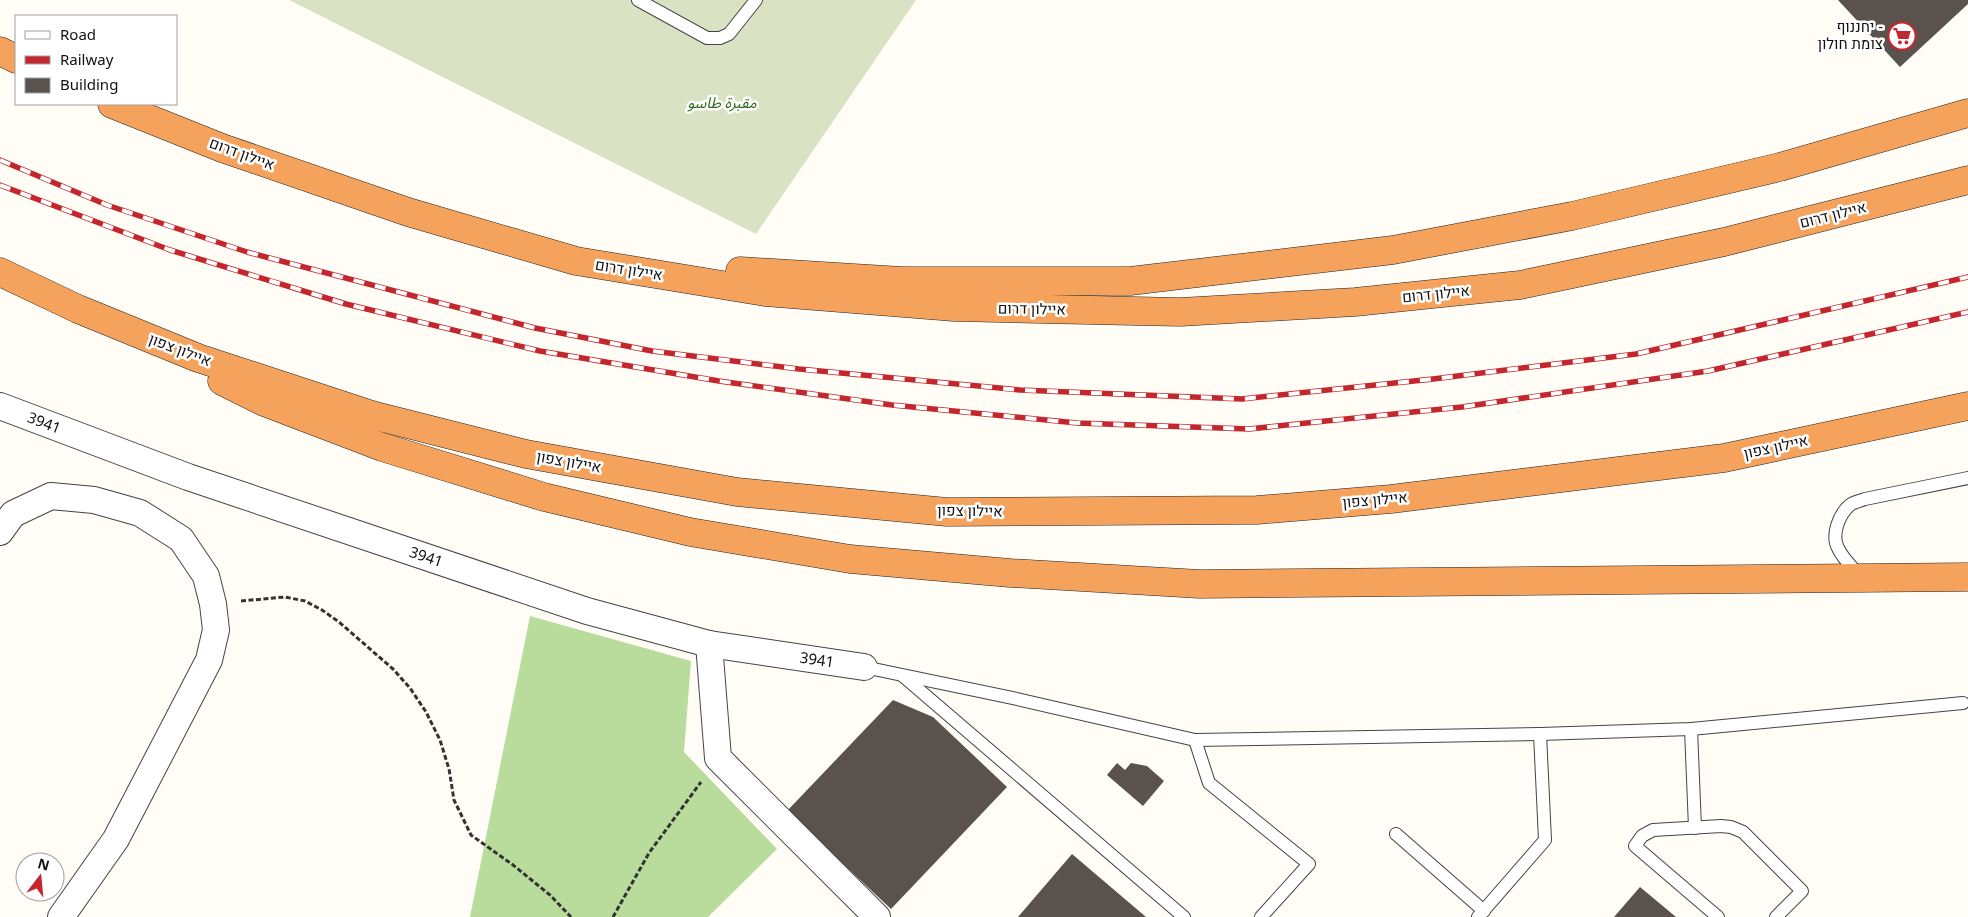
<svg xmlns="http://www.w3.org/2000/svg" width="1968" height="917" viewBox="0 0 1968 917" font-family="Georgia,'Noto Sans Arabic',Heebo,serif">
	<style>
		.forest { fill: #b9dc9c }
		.cemetery { fill: #d9e3c4 }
		.building { fill: #5a524d }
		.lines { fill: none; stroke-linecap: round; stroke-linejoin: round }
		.lane-casing { stroke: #444; stroke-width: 14 }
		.street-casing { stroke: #444; stroke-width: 28 }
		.highway-casing { stroke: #222; stroke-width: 29 }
		.path { stroke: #333; stroke-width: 3; stroke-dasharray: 5 2.5; stroke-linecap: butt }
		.lane { stroke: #fff; stroke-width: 12 }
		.street { stroke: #fff; stroke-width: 26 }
		.highway { stroke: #f5a25d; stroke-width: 28 }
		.rail-casing { stroke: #c4262e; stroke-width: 5.5 }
		.rail { stroke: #fff; stroke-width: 4; stroke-dasharray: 11; stroke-linecap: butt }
		.labels { text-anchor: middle; stroke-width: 5; stroke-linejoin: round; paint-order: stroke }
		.poi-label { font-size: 15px; fill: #111; stroke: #fff; text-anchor: end }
		.park-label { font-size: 15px; font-style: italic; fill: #2f6b1f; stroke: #fff }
		.street-label { font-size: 15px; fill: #111; stroke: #fff }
	</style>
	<rect width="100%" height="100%" fill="#fffdf5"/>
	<polygon class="forest" points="530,616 691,661 684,752 777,849 708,917 470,917"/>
	<polygon class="cemetery" points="289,0 916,0 756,234"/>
	<g class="building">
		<polygon points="1838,0 1968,0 1968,4 1900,67"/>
		<polygon points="893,700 933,717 1007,787 891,909 787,811"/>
		<polygon points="1117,763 1125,770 1131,763 1147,766 1164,781 1143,806 1107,775"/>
		<polygon points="1072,854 1146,917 1018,917"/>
		<polygon points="1640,887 1676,917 1614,917"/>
	</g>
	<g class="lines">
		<g class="lane-casing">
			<g id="lane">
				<polyline points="638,0 707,38 720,38 729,34 756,0"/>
				<path d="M1860,576c-8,-9 -17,-17 -22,-28 -7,-13 1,-34 12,-43 4,-3 10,-4 15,-6l103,-21"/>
				<polyline points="864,667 1017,699 1195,740 1540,734 1691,729 1963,703"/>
				<polyline points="903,676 1184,917"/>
				<polyline points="1691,729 1695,828"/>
				<polyline points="1195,740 1209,783 1309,864 1261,917"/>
				<polyline points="1396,834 1484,911"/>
				<polyline points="1478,917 1545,840 1540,734"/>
				<polyline points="1718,917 1635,846 1642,836 1653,830 1721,826 1731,827 1743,832 1802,891 1776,917"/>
			</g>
		</g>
		<g class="street-casing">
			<g id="street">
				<polyline points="0,406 188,477 587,611 709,644 864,667"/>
				<polyline points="0,532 13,514 51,496 94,500 140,513 181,539 206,576 213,604 216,630 209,660 116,839 61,917"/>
				<polyline points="709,644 718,758 877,917"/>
			</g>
		</g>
		<g class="highway-casing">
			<g id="highway">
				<polyline points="0,51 16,59"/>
				<polyline points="112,104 222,148 408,212 576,261 765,292 954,307 1180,312 1355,302 1520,285 1724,242 1968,180"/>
				<polyline points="740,271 902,281 1130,281 1393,250 1572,216 1780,167 1968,113"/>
				<polyline points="0,272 78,309 198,358 372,415 526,454 737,492 947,512 1257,510 1391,499 1724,458 1968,406"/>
				<polyline points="222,381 264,402 382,447 544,497 690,532 850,559 1010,573 1200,584 1968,577"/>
			</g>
		</g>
		<g class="path">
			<polyline points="241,601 285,597 305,601 322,610 339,622 393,669 410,688 426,712 440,740 449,769 454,800 471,835 513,865 550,895 571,917"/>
			<polyline points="613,917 649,853 701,782"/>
		</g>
		<use href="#lane" class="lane"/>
		<use href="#street" class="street"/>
		<use href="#highway" class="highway"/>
		<g class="rail-casing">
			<g id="rail">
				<polyline points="0,160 107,205 247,252 535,328 652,351 799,369 1020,390 1242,399 1433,379 1636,354 1968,277"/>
				<polyline points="0,185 170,250 346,304 540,351 719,381 892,405 1077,423 1249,429 1462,407 1708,371 1968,312"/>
			</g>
		</g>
		<use href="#rail" class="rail"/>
	</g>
	<defs>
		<g id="supermarket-ring" transform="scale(1.4375)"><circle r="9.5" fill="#fff" stroke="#c4262e" stroke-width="1.5"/><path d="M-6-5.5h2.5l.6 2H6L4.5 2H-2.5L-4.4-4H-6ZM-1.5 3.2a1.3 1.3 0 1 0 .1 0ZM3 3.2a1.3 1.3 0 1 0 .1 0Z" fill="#c4262e"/></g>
	</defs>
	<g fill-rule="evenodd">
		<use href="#supermarket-ring" x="1902" y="36"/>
	</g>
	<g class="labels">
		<g class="poi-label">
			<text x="1883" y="32">יחננוף -<tspan x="1883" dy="17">צומת חולון</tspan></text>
		</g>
		<g class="park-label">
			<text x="722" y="108">مقبرة طاسو</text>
		</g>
		<g class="street-label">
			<text transform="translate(242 154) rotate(20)" y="5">איילון דרום</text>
			<text transform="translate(1833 215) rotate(-14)" y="5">איילון דרום</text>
			<text transform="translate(629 270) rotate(9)" y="5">איילון דרום</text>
			<text transform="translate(1436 294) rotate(-6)" y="5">איילון דרום</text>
			<text transform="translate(1032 309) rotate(1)" y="5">איילון דרום</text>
			<text transform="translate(180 350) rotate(21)" y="5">איילון צפון</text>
			<text transform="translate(44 423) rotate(21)" y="5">3941</text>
			<text transform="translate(1776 447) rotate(-12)" y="5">איילון צפון</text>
			<text transform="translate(569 462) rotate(10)" y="5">איילון צפון</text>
			<text transform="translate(1375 500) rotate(-5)" y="5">איילון צפון</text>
			<text transform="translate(970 511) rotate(1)" y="5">איילון צפון</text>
			<text transform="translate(426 557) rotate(19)" y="5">3941</text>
			<text transform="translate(817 660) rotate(8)" y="5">3941</text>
		</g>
	</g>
	<rect x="15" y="15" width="162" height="90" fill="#ffffff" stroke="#a0a0a0"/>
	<rect x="25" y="31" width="25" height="8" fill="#ffffff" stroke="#a0a0a0"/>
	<text x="60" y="40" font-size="15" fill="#111111">Road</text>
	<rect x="25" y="56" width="25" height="8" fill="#c4262e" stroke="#a0a0a0"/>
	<text x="60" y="65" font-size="15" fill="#111111">Railway</text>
	<rect x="25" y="78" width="25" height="15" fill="#5a524d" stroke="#a0a0a0"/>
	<text x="60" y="90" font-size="15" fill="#111111">Building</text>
	<g transform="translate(40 877) rotate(16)"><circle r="24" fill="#ffffff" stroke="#a0a0a0"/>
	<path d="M0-4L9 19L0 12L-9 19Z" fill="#c4262e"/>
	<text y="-8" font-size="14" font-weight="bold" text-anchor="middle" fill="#111111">N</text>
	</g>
</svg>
